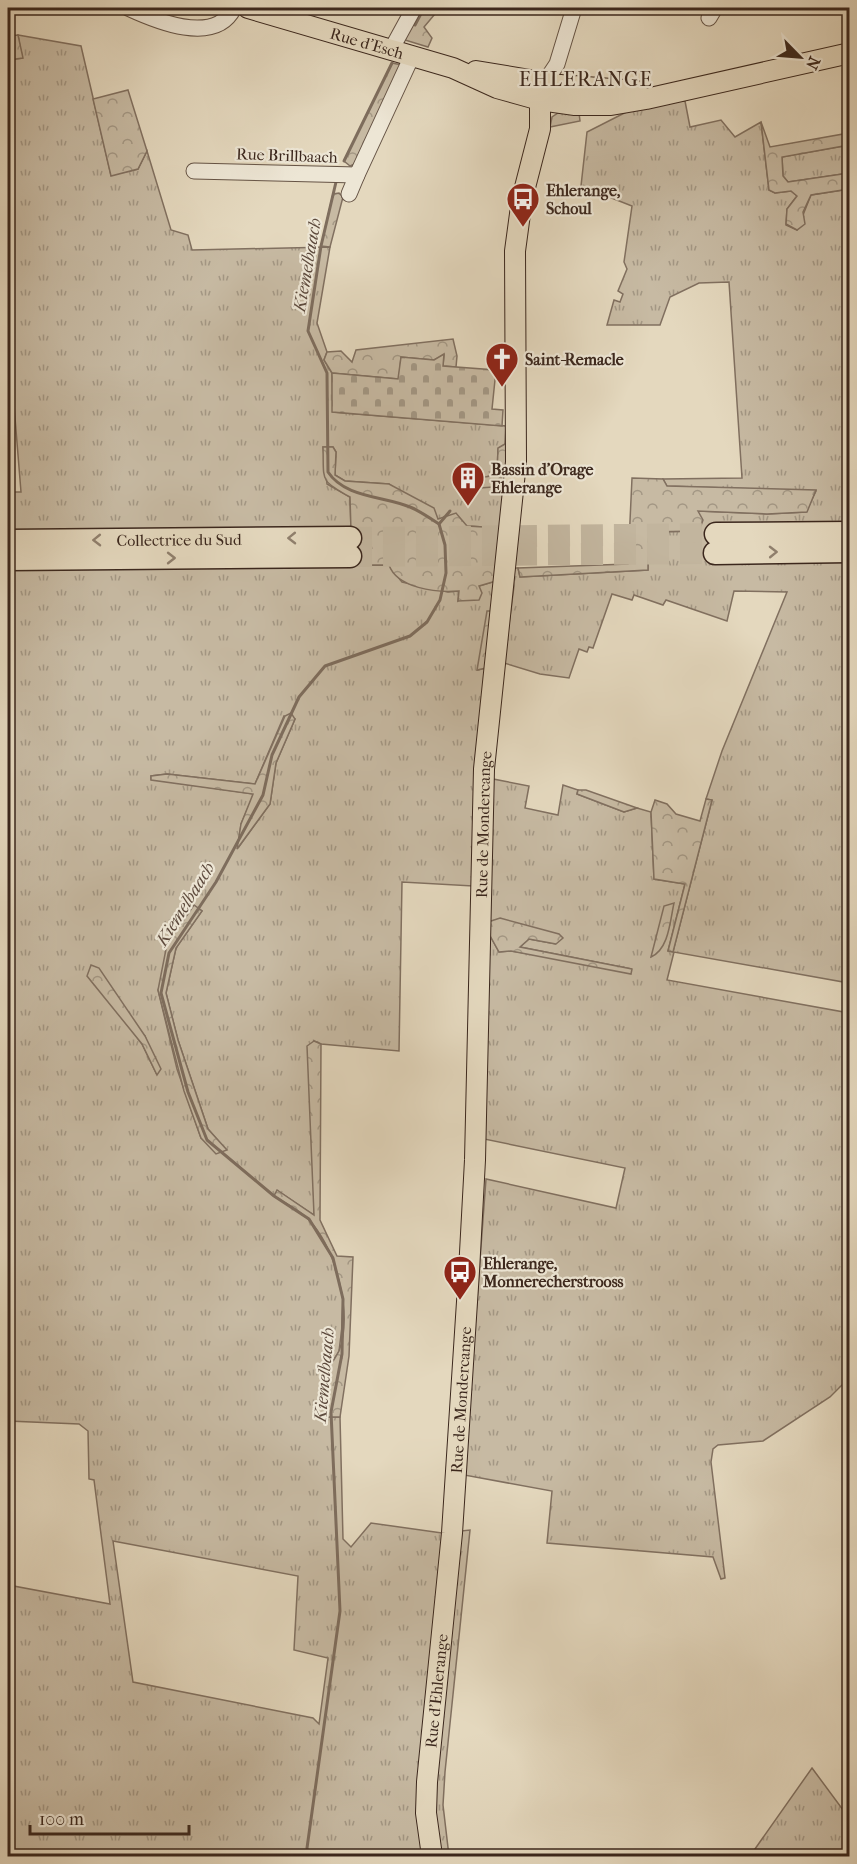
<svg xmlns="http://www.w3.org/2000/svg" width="857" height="1864" viewBox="0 0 857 1864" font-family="'IM FELL French Canon',serif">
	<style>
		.grass { fill: url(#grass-tufts); stroke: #817060; stroke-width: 1.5; fill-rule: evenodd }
		.forest { fill: url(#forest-crowns); stroke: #817060; stroke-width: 1.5 }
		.cemetery { fill: url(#cemetery-stones); stroke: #817060; stroke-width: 1.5 }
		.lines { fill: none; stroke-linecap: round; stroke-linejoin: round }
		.stream { stroke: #7e6d5d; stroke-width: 3 }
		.highway-tunnel { stroke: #c2b59e; stroke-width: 22; stroke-dasharray: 22 11; stroke-linecap: butt }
		.minor-casing { stroke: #655345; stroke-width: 17 }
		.major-casing { stroke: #3b271d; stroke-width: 22 }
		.highway-casing { stroke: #3b271d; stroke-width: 25 }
		.minor { stroke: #ede6d5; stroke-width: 15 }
		.major { stroke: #e4d8be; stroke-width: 20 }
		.highway { stroke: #e4d8be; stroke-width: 22 }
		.oneway { stroke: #90806e }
		.labels { text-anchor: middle; stroke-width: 4.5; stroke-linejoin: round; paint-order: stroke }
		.street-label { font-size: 16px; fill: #3b271d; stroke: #ede6d5 }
		.poi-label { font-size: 16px; font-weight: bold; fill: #3b271d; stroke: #ede6d5; text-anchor: start }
		.water-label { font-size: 18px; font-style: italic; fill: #5d4a3d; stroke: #ede6d5 }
		.quarter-label { font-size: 20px; letter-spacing: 1.5px; fill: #3b271d; stroke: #ede6d5 }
	</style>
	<defs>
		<pattern id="grass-tufts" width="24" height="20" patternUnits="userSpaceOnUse" patternTransform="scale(1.5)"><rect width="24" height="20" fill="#c7baa3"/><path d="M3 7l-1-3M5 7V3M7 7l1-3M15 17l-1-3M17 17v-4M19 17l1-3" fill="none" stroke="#a39784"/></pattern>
		<pattern id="forest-crowns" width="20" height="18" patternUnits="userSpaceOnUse" patternTransform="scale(1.5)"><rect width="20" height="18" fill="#c7baa3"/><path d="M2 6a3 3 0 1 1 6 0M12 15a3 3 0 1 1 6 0" fill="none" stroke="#a39784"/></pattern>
		<pattern id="cemetery-stones" width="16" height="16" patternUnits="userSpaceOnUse" patternTransform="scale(1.5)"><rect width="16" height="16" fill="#c7baa3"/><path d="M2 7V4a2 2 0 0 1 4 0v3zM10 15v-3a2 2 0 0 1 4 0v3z" fill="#a39784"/></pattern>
	</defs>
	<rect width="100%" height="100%" fill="#e4d8be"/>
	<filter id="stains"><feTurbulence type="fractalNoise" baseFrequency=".00333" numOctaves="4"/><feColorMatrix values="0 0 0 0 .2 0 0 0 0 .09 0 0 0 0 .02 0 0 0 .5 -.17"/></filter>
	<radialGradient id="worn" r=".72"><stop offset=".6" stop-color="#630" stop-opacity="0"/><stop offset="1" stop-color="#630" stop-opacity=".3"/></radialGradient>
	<g class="grass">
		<polygon points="18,35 81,46 111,175 138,169 147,151 171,230 188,235 192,250 330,247 317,323 327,352 324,360 332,373 333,412 506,426 505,444 498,449 497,475 479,478 506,486 501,528 467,526 438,520 389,484 345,481 335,475 336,452 333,447 323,447 327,484 350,497 351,531 8,531 8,492 21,492 8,331 8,60 22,58"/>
		<polygon points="685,101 690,127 721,120 735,137 761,122 769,190 775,193 791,191 797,196 787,209 786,225 797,230 811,195 849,189 849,983 674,952 667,980 849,1013 849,1378 830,1397 763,1441 718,1445 713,1449 711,1462 725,1578 721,1579 713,1557 547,1543 552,1491 464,1475 486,1179 616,1208 625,1168 484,1139 488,932 499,952 511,951 632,969 520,947 529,939 556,944 488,922 493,779 529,786 525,808 558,815 563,785 578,790 577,794 624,812 637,808 651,812 654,879 685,884 668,951 673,952 712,800 706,799 722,751 787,592 734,591 727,621 666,600 663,605 634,595 632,600 612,594 593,648 589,647 587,652 579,649 569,678 540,674 504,663 514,586 513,568 518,568 520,577 648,570 648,532 699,531 697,511 767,514 806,512 816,491 667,486 663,479 742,478 729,282 699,283 670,297 660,325 607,325 614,300 620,302 623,294 618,291 627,269 624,262 632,206 581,186 587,132 644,103"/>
		<polygon points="558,113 579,113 580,121 550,127 552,117"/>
		<polygon points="849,145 849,173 788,182 783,176 782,157"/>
		<path d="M389,565l13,17 46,10 11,-1 -1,10 21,-15 17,-5 -4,30 -14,59 8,-2 -13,218 -71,-4 -3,169 -78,-7 -7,-3v174l-36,-24 -4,5 35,23 24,39 10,41 -1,28 -3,24 -8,14 -3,52h12l3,122 8,8 20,-24 71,10 28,-3 -25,242 -2,33 6,51h-441v-271l102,19 -16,-124 -5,-1 -1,-48 -9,-7 -71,-3v-852zM284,716l11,3 -19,44 -6,41 -32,44 3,-24 13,-30 -103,-15v-3l16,-2 88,10zM195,906l7,5 -26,37 -10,45 12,47 30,89 18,21 -25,-12 -24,-69 -19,-79zM121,1015l24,21 12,39 -15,-31zM113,1541l185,35 -4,74 34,8 -9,66 -6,-6 -180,-36z"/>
		<polygon points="812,1768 849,1818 849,1856 750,1856"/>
	</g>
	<g class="forest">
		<polygon points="414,8 440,8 424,27 432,38 428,47 405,40"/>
		<polygon points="18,35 23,58 8,60 8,36"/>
		<polygon points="392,63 402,65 357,163 350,166 344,161"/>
		<polygon points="128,90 147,151 138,169 111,176 93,99"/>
		<polygon points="761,122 770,147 849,133 849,145 782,157 783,176 788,182 849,173 849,189 811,195 803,212 805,224 797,230 786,224 787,209 797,196 791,191 775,193 769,190"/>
		<polygon points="339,193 343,197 330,247 321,246 333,194"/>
		<polygon points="453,339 457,356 456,367 443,366 444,355 434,360 401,357 399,379 332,373 324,360 327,352 341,351 352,362 356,350"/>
		<polygon points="505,444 510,449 506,486 480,488 478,478 497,475 498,448"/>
		<path d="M323,447h10l3,5 -1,23 10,6 44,3 45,24 4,11 18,-6 11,13 34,2 -5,53 -17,5 3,7 -3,7 -21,1 1,-10c-23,2 -62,-3 -70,-26h-37l-2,-68c-31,-17 -26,-16 -27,-50z"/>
		<polygon points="632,478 663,479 667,486 816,490 807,512 767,514 698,511 703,520 699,531 648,532 648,570 520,577 518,568 628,564"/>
		<polygon points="487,611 492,611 486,668 477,670"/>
		<polygon points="291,713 295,719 276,763 270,804 237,849 241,824 253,794 151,780 151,776 167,774 255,784 285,716"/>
		<polygon points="578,790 586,790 637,808 624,812 577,794"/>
		<polygon points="706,799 712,800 673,952 668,951 685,884 654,879 651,812 655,800 667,804 676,814 700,821"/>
		<path d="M674,903c-4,18 -5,46 -23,54l13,-51z"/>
		<polygon points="194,905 202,911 176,948 166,993 178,1040 208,1129 227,1150 216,1154 201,1138 184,1091 158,990 167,944"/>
		<polygon points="500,918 559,934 563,938 556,944 529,939 520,947 632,969 631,974 511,951 499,952 488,932 488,922"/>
		<polygon points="91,965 99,968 145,1036 161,1069 157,1075 142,1044 87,976"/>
		<path d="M314,1041l7,3 -1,176 17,36 16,1 -4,99 -9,61h-12c-3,-18 -5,-37 4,-54 2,-4 5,-8 7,-12 14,-38 -3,-102 -30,-131 -9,-10 -24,-17 -35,-24l3,-6 37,25 -7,-169z"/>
	</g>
	<polygon class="cemetery" points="444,354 443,366 496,370 492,409 503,410 502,426 332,412 332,373 398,379 401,357 434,360"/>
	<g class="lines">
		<g class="stream">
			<polyline points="415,25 424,8"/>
			<polyline points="344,161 392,63"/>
			<polyline points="439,524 450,511"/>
			<path d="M309,1856l-2,-8 33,-237 -9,-199 11,-58 1,-55 -10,-41 -24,-39 -35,-23 -67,-56 -19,-48 -27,-99 8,-40 47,-71 47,-87 9,-40 27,-58 26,-31 85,-30 17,-14 13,-22 6,-27 -1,-28 -6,-21c-9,-6 -19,-13 -29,-17 -26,-11 -65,-9 -82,-35l-1,-99 -19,-42 13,-85 15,-64"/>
		</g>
		<g class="highway-tunnel">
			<polyline points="350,538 716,534"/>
			<polyline points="350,556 715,553"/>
		</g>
		<g class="minor-casing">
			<g id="minor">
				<path d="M128,8c28,13 87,38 106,0"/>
				<polyline points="709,18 715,8"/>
				<polyline points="391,50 414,8"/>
				<polyline points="545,82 557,64 574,8"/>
				<polyline points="194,171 357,175 412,56"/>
				<polyline points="349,194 357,175"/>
			</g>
		</g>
		<g class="major-casing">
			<g id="major">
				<path id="s1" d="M248,8l205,60 44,20 43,12 35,5h36l35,-6 204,-46"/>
				<polyline points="476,71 560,85 637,91"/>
				<path id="s2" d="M432,1856l-6,-43 1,-31 25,-249 17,-262 6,-111 9,-391 32,-307 -1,-211 7,-52 18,-70v-29l5,-18"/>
			</g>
		</g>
		<g class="highway-casing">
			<g id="highway">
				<polyline points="716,534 850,533"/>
				<path id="s3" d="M8,541l342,-3"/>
				<polyline points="715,553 850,551"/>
				<polyline points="8,559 350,556"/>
			</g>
		</g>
		<use href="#minor" class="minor"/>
		<use href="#major" class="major"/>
		<use href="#highway" class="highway"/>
	</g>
	<defs><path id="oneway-chevron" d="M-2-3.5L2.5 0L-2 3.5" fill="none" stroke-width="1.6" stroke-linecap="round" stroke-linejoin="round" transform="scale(1.5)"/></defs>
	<g class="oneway">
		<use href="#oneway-chevron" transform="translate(292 538) rotate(179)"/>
		<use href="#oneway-chevron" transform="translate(97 540) rotate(179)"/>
		<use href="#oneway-chevron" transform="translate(773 552) rotate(-1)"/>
		<use href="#oneway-chevron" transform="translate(171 558)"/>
	</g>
	<defs>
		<g id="bus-pin" transform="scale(1.725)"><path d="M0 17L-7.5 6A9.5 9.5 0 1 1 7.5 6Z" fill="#8f2418" stroke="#ede6d5"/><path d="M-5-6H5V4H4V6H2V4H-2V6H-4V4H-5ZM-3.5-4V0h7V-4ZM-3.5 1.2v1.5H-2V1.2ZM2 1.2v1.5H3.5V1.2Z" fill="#fff"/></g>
		<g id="church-pin" transform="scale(1.725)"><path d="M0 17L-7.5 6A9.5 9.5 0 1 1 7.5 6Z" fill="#8f2418" stroke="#ede6d5"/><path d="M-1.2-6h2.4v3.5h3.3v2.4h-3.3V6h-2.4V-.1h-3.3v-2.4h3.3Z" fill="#fff"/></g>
		<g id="building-pin" transform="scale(1.725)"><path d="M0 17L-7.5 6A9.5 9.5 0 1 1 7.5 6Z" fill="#8f2418" stroke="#ede6d5"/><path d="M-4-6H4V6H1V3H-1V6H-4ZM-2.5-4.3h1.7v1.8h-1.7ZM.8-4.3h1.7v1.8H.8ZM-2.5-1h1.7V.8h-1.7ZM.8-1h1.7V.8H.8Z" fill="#fff"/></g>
	</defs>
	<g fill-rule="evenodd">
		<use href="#bus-pin" x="523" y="199"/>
		<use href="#church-pin" x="502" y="359"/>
		<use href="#building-pin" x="468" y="478"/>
		<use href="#bus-pin" x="460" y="1272"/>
	</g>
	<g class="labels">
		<g class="street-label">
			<text dy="6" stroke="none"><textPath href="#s1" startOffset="124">Rue d'Esch</textPath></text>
			<text transform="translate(287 155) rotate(2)" y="6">Rue Brillbaach</text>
			<text dy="6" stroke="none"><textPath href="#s3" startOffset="171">Collectrice du Sud</textPath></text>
			<text dy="6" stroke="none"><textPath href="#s2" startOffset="1034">Rue de Mondercange</textPath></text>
			<text dy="6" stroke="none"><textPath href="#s2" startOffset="458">Rue de Mondercange</textPath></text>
			<text dy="6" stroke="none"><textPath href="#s2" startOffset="166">Rue d'Ehlerange</textPath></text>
		</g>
		<g class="poi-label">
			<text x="546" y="196">Ehlerange,<tspan x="546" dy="18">Schoul</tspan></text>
			<text x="525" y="365">Saint-Remacle</text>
			<text x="491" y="475">Bassin d'Orage<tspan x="491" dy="18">Ehlerange</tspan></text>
			<text x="483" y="1269">Ehlerange,<tspan x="483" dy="18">Monnerecherstrooss</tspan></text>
		</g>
		<g class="water-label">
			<text transform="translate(307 265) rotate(-80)" y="6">Kiemelbaach</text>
			<text transform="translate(185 904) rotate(-58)" y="6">Kiemelbaach</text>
			<text transform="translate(324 1375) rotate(-85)" y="6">Kiemelbaach</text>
		</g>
		<g class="quarter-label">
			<text x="586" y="86">EHLERANGE</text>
		</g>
	</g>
	<rect width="857" height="1864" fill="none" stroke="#e4d8be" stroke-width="30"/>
	<rect x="9" y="9" width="839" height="1846" fill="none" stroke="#3b271d" stroke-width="3"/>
	<rect x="15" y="15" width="827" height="1834" fill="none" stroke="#3b271d" stroke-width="1.5"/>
	<g transform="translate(800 57) rotate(115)" stroke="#ede6d5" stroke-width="4.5" paint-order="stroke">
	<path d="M0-4.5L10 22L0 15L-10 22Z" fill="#3b271d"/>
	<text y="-9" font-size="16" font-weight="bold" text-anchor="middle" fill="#3b271d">N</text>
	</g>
	<path d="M30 1825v9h159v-9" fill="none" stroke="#3b271d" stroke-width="3"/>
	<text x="39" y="1825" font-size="18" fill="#3b271d" stroke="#ede6d5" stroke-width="4.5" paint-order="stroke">100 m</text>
	<rect width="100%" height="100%" filter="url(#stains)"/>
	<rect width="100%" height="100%" fill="url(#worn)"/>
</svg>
